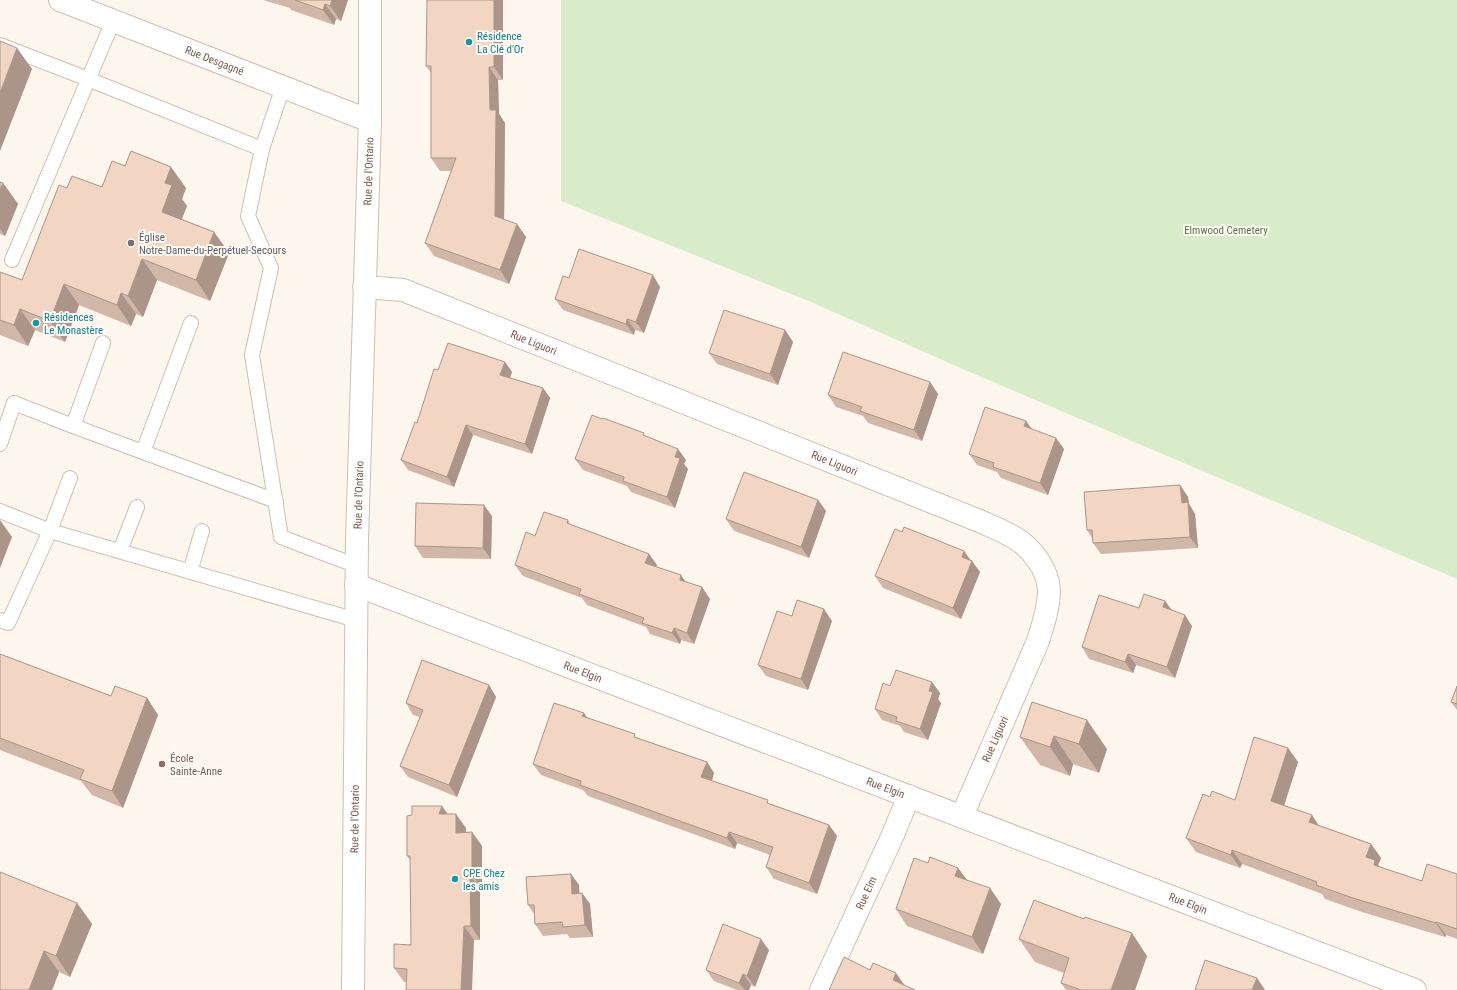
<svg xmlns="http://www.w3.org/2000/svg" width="1457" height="990" viewBox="0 0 1457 990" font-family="'Roboto Condensed',sans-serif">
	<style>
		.green { fill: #d8ecc9 }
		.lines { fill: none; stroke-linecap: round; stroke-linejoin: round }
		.lane-casing { stroke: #d1beb0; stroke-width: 16 }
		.street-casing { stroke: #d1beb0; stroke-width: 24 }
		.lane { stroke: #fff; stroke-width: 14 }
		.street { stroke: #fff; stroke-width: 22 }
		.wall { fill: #d1b7a8 }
		.shaded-wall { fill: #aa9588 }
		.building { fill: #f3d5c3; stroke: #aa9588 }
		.culture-dot { fill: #0f9aa8; stroke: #fffaf3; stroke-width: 1.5 }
		.worship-dot { fill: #6b7280; stroke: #fffaf3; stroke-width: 1.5 }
		.education-dot { fill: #8d6e63; stroke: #fffaf3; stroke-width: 1.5 }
		.labels { text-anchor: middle; stroke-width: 4; stroke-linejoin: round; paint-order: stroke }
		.culture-label { font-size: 11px; fill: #0d838f; stroke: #fffaf3; text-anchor: start }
		.street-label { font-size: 11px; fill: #7a5c4d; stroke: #fffaf3 }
		.park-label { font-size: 11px; fill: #537a41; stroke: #fffaf3 }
		.worship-label { font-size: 11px; fill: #5b616d; stroke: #fffaf3; text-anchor: start }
		.education-label { font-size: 11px; fill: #785e54; stroke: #fffaf3; text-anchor: start }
	</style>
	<rect width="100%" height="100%" fill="#fdf6ec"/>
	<polygon class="green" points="561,0 1457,0 1457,579 965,370 811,302 561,201"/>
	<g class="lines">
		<g class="lane-casing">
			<g id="lane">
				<polyline points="0,45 88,79 262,149 283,87"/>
				<polyline points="262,149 248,216 271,268 252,355 281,537 357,566"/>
				<polyline points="12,260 113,21"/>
				<polyline points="191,323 143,452 276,501"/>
				<polyline points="73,426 103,343"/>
				<polyline points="0,444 14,403 73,426 143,452"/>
				<polyline points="0,511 50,531 356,620"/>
				<polyline points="120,551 137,507"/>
				<polyline points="190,572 202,531"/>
				<polyline points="0,620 8,623 50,531 70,478"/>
			</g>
		</g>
		<g class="street-casing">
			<g id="street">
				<path id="s1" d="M60,0l310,121"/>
				<path id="s2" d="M364,287l39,3 579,232c11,5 23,10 33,16 17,10 33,32 34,52 0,17 -6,35 -11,51l-76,175"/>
				<path id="s3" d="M356,585l1059,405"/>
				<path id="s4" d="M353,990l4,-450 13,-419v-121"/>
				<path id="s5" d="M821,990l71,-153 17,-41"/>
			</g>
		</g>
		<use href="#lane" class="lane"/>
		<use href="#street" class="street"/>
	</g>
	<g class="wall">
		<polygon points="263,0 348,0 341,21 336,19 334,25 291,10 290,8"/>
		<polygon points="503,0 503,80 498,80 499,114 505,123 504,220 517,224 526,237 509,284 434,256 425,243 451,171 440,171 431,158 431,73 426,66"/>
		<polygon points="0,182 3,183 18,204 5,236 0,234"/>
		<polygon points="102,187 186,188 182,199 187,206 182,219 214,232 229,253 210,301 157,280 143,317 136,314 131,326 79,305 65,342 35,330 28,346 0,335 0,272 22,280 67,188"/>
		<polygon points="569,278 660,287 644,333 635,330 634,335 563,310 555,299"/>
		<polygon points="785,330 793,342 778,385 717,364 709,353"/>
		<polygon points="505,362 512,372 510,378 543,388 550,398 532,454 473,435 454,487 408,470 401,460 417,423 438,370"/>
		<polygon points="930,382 938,394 922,441 868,423 863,416 836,407 828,395"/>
		<polygon points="1026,421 1031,429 1064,449 1048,495 1001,478 997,472 977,465 969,454"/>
		<polygon points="646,436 686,460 684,464 688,469 675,508 631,492 627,486 583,470 575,459"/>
		<polygon points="1180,485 1188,497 1189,504 1195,514 1198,548 1101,554 1093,543 1092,538 1087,530"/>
		<polygon points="818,500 826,511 809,558 734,531 726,519"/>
		<polygon points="492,516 491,559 423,558 415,546"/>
		<polygon points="568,520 570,524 649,554 657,565 656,567 686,583 710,599 694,644 681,640 680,644 650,634 646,627 587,605 582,598 523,576 515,565 535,536"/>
		<polygon points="902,532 964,551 970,560 980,572 961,619 883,588 875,576"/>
		<polygon points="1165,601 1172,610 1192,626 1175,678 1136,665 1133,673 1089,659 1082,647 1139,608"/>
		<polygon points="792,616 832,621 808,690 766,676 758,665"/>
		<polygon points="0,654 111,696 147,698 158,715 123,808 92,795 81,781 0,750"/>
		<polygon points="489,685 496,697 457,797 408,777 400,766 420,717 413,715 406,703"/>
		<polygon points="890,686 940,693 938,699 941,703 928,740 904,732 900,726 882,720 875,709"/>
		<polygon points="1457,686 1457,710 1451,702"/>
		<polygon points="1032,702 1107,749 1099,773 1073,764 1070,776 1040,765 1020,737"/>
		<polygon points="584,713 587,718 638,738 707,762 714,773 712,781 771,804 829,825 837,836 817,894 774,879 766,867 770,855 737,843 735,849 588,796 583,790 541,775 533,764"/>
		<polygon points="1288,748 1298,762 1284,805 1318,825 1371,844 1381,858 1378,865 1380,867 1422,881 1457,874 1457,939 1446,935 1445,937 1362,912 1325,899 1322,894 1242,864 1240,868 1196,852 1186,838 1210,797 1235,800"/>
		<polygon points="447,814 466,828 466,832 472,832 482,846 482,889 480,889 480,940 474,940 406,982 404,982 394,968 411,945 411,861 407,856"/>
		<polygon points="928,863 958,868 967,880 1001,904 983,954 907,926 896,909"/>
		<polygon points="571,874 579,885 579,893 582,893 590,904 593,937 570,938 567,934 543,936 535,924 534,914 528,905"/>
		<polygon points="77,903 92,924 70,977 59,972 52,990 0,990"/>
		<polygon points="1019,939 1147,956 1135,990 1066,990 1061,983 1064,973 1035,962"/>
		<polygon points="769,950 755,987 751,985 749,990 737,990 714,981 706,970"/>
	</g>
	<g class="shaded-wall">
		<polygon points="332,0 348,0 341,21 330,6"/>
		<polygon points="494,0 503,0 503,80 494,67"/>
		<polygon points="325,4 336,19 334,25 323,10"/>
		<polygon points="17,48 32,69 0,151 0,93"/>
		<polygon points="489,67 498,80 499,114 505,123 504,229 495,216 490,110"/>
		<polygon points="171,167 186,188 182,199 187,206 176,233 162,212 165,183"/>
		<polygon points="3,183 18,204 5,236 0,229 0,190"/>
		<polygon points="517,224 526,237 509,284 500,270"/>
		<polygon points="214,232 229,253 210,301 196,280"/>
		<polygon points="142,259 157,280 143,317 128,296"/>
		<polygon points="653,275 660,287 644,333 636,322"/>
		<polygon points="64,284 79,305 65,342 50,321"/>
		<polygon points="121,293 136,314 131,326 117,305"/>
		<polygon points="20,309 35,330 28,346 14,325"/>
		<polygon points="627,319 635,330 634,335 626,324"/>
		<polygon points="785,330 793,342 778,385 770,374"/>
		<polygon points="505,362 512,372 507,385 500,375"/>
		<polygon points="930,382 938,394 922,441 914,430"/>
		<polygon points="543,388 550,398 532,454 525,444"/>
		<polygon points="1026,421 1034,432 1024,426"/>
		<polygon points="466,425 473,435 454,487 447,477"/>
		<polygon points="1056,438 1064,449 1048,495 1040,483"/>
		<polygon points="678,449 686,460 684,464 688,469 675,508 667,497 675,457"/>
		<polygon points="1180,485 1188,497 1189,504 1195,514 1198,548 1190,537 1182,503"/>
		<polygon points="818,500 826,511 809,558 801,547"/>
		<polygon points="484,505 492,516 491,559 483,548"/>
		<polygon points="0,520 12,537 0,568"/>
		<polygon points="964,551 972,562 972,561 980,572 961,619 953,608 962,557"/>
		<polygon points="649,554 657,565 653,574 645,563"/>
		<polygon points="681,575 689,587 680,580"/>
		<polygon points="702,587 710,599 694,644 687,633"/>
		<polygon points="1165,601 1173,612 1163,607"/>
		<polygon points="824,609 832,621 808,690 801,679"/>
		<polygon points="1185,615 1192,626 1175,678 1167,667"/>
		<polygon points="674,628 681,640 680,644 672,633"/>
		<polygon points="1128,654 1136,665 1133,673 1125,662"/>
		<polygon points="932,682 940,693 938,699 941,703 928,740 920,729 929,691"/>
		<polygon points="489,685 496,697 457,797 449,785"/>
		<polygon points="147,698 158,715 123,808 112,791"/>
		<polygon points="584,713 591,724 582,716"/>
		<polygon points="1087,720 1107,749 1099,773 1079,744"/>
		<polygon points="1054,736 1073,764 1070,776 1050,747"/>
		<polygon points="1288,748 1298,762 1281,815 1271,801"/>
		<polygon points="707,762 714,773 709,788 701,777"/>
		<polygon points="442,806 452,820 439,814"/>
		<polygon points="456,814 466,828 466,847 456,833"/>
		<polygon points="1312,815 1321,829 1309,822"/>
		<polygon points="829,825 837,836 817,894 809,883"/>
		<polygon points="472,832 482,846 482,889 472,875"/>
		<polygon points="729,832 737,843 735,849 727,838"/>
		<polygon points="1371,844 1381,858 1378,865 1385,874 1383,879 1366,857"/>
		<polygon points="1232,850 1242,864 1240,868 1231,855"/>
		<polygon points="958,868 970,884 955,876"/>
		<polygon points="571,874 579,885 580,905 572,894"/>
		<polygon points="470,875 480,889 480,940 471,926"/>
		<polygon points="990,888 1001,904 983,954 972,937"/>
		<polygon points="582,893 590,904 593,937 585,925"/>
		<polygon points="77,903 92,924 70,977 56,956"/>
		<polygon points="1436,922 1446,935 1445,937 1436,923"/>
		<polygon points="464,926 474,940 472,990 461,990"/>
		<polygon points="1132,933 1147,956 1135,990 1111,990"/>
		<polygon points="761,939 769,950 755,987 747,976"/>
		<polygon points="44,951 59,972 52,990 29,990"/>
		<polygon points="896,973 908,990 893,980"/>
		<polygon points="743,974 751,985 749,990 745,990 739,983"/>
		<polygon points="1257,978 1265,990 1252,990"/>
	</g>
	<g class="building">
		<polygon points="295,0 332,0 330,6 325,4 323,10"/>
		<polygon points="427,0 494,0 494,67 489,67 490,110 496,110 495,216 517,224 500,270 425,243 456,158 431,158 431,66 426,66"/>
		<polygon points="0,41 17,48 0,93"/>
		<polygon points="131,151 171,167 165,183 172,185 162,212 214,232 196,280 142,259 128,296 121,293 117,305 64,284 50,321 20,309 14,325 0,320 0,272 22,280 59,185 67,188 72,176 102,187 112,161 125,166"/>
		<polygon points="0,182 3,183 0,190"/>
		<polygon points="579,249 653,275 636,322 627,319 626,324 555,299 563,276 569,278"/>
		<polygon points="724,310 785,330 770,374 709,353"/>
		<polygon points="448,343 505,362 500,375 543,388 525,444 466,425 447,477 401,460 415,422 417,423 434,369 438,370"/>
		<polygon points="843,352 930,382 914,430 860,411 862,407 828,395"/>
		<polygon points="985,407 1026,421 1024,426 1056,438 1040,483 993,467 994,463 969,454"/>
		<polygon points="592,415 602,419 603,418 644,433 643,435 678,449 675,457 680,458 667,497 623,481 624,477 575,459"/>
		<polygon points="744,472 818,500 801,547 726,519"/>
		<polygon points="1180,485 1182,503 1188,502 1190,537 1093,543 1092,530 1087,530 1084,492"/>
		<polygon points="416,503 484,505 483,548 415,546"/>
		<polygon points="544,512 568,520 567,523 649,554 645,563 681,575 680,580 702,587 687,633 674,628 672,633 642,623 644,618 579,594 581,589 515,565 526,532 535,536"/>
		<polygon points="904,527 964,551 962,557 972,561 953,608 875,576 895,529 902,532"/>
		<polygon points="1144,594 1165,601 1163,607 1185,615 1167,667 1128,654 1125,662 1082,647 1099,595 1139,608"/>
		<polygon points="797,600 824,609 801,679 758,665 777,611 792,616"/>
		<polygon points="0,654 111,696 115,686 147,698 112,791 80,779 84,770 0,738"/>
		<polygon points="422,660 489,685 449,785 400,766 423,710 406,703"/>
		<polygon points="896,670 932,682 929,691 933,692 920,729 896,721 897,717 875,709 883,683 890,686"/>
		<polygon points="1457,686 1457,704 1451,702"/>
		<polygon points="1032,702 1087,720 1079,744 1054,736 1050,747 1020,737"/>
		<polygon points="554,703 584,713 582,716 635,734 634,737 707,762 701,777 768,800 767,803 829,825 809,883 766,867 773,847 729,832 727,838 580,785 581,781 533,764"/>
		<polygon points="1254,737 1288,748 1271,801 1312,815 1309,822 1371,844 1366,857 1375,860 1374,865 1422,881 1427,864 1457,874 1457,929 1436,922 1436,923 1353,898 1316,885 1317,882 1232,850 1231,855 1186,838 1203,794 1210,797 1212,791 1235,800"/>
		<polygon points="412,806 442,806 439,814 456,814 456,833 472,832 472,875 470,875 471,926 464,926 461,990 406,990 407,969 394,968 394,944 411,945 410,856 407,856 407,816 412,815"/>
		<polygon points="930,857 958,868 955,876 990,888 972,937 896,909 914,858 928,863"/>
		<polygon points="0,872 77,903 56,956 44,951 29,990 0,990"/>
		<polygon points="571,874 572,894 582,893 585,925 563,927 562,922 535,924 534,905 528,905 526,877"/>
		<polygon points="1034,900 1084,919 1085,917 1132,933 1111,990 1081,990 1061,983 1069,958 1019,939"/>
		<polygon points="723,924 761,939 747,976 743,974 739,983 706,970"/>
		<polygon points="844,957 870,970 873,963 896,973 893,980 915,990 829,990"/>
		<polygon points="1205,960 1257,978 1252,990 1195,990"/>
	</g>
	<g class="culture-dot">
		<circle cx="469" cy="42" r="4"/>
		<circle cx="36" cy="323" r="4"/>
		<circle cx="455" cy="879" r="4"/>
	</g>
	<circle class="worship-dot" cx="131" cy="243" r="4"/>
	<circle class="education-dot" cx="162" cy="764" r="4"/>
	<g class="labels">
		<g class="culture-label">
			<text x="477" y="40">Résidence<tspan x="477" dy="13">La Clé d'Or</tspan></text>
			<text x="44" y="321">Résidences<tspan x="44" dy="13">Le Monastère</tspan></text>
			<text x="463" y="877">CPE Chez<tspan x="463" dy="13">les amis</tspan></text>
		</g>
		<g class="street-label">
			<text dy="4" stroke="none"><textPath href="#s1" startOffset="166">Rue Desgagné</textPath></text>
			<text dy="4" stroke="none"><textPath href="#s4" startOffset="819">Rue de l'Ontario</textPath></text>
			<text dy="4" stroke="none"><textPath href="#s2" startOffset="180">Rue Liguori</textPath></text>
			<text dy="4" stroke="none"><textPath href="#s2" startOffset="504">Rue Liguori</textPath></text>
			<text dy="4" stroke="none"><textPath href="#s4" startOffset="495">Rue de l'Ontario</textPath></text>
			<text dy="4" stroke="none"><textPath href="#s3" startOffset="243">Rue Elgin</textPath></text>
			<text transform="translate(995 739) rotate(-66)" y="4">Rue Liguori</text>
			<text dy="4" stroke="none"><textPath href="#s3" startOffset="567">Rue Elgin</textPath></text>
			<text dy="4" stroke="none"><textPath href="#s4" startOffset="171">Rue de l'Ontario</textPath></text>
			<text dy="4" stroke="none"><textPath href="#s5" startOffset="107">Rue Elm</textPath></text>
			<text dy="4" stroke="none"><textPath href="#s3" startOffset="891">Rue Elgin</textPath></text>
		</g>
		<g class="park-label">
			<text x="1226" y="234">Elmwood Cemetery</text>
		</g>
		<g class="worship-label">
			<text x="139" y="241">Église<tspan x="139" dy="13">Notre-Dame-du-Perpétuel-Secours</tspan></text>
		</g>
		<g class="education-label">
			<text x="170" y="762">École<tspan x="170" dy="13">Sainte-Anne</tspan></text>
		</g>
	</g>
</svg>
